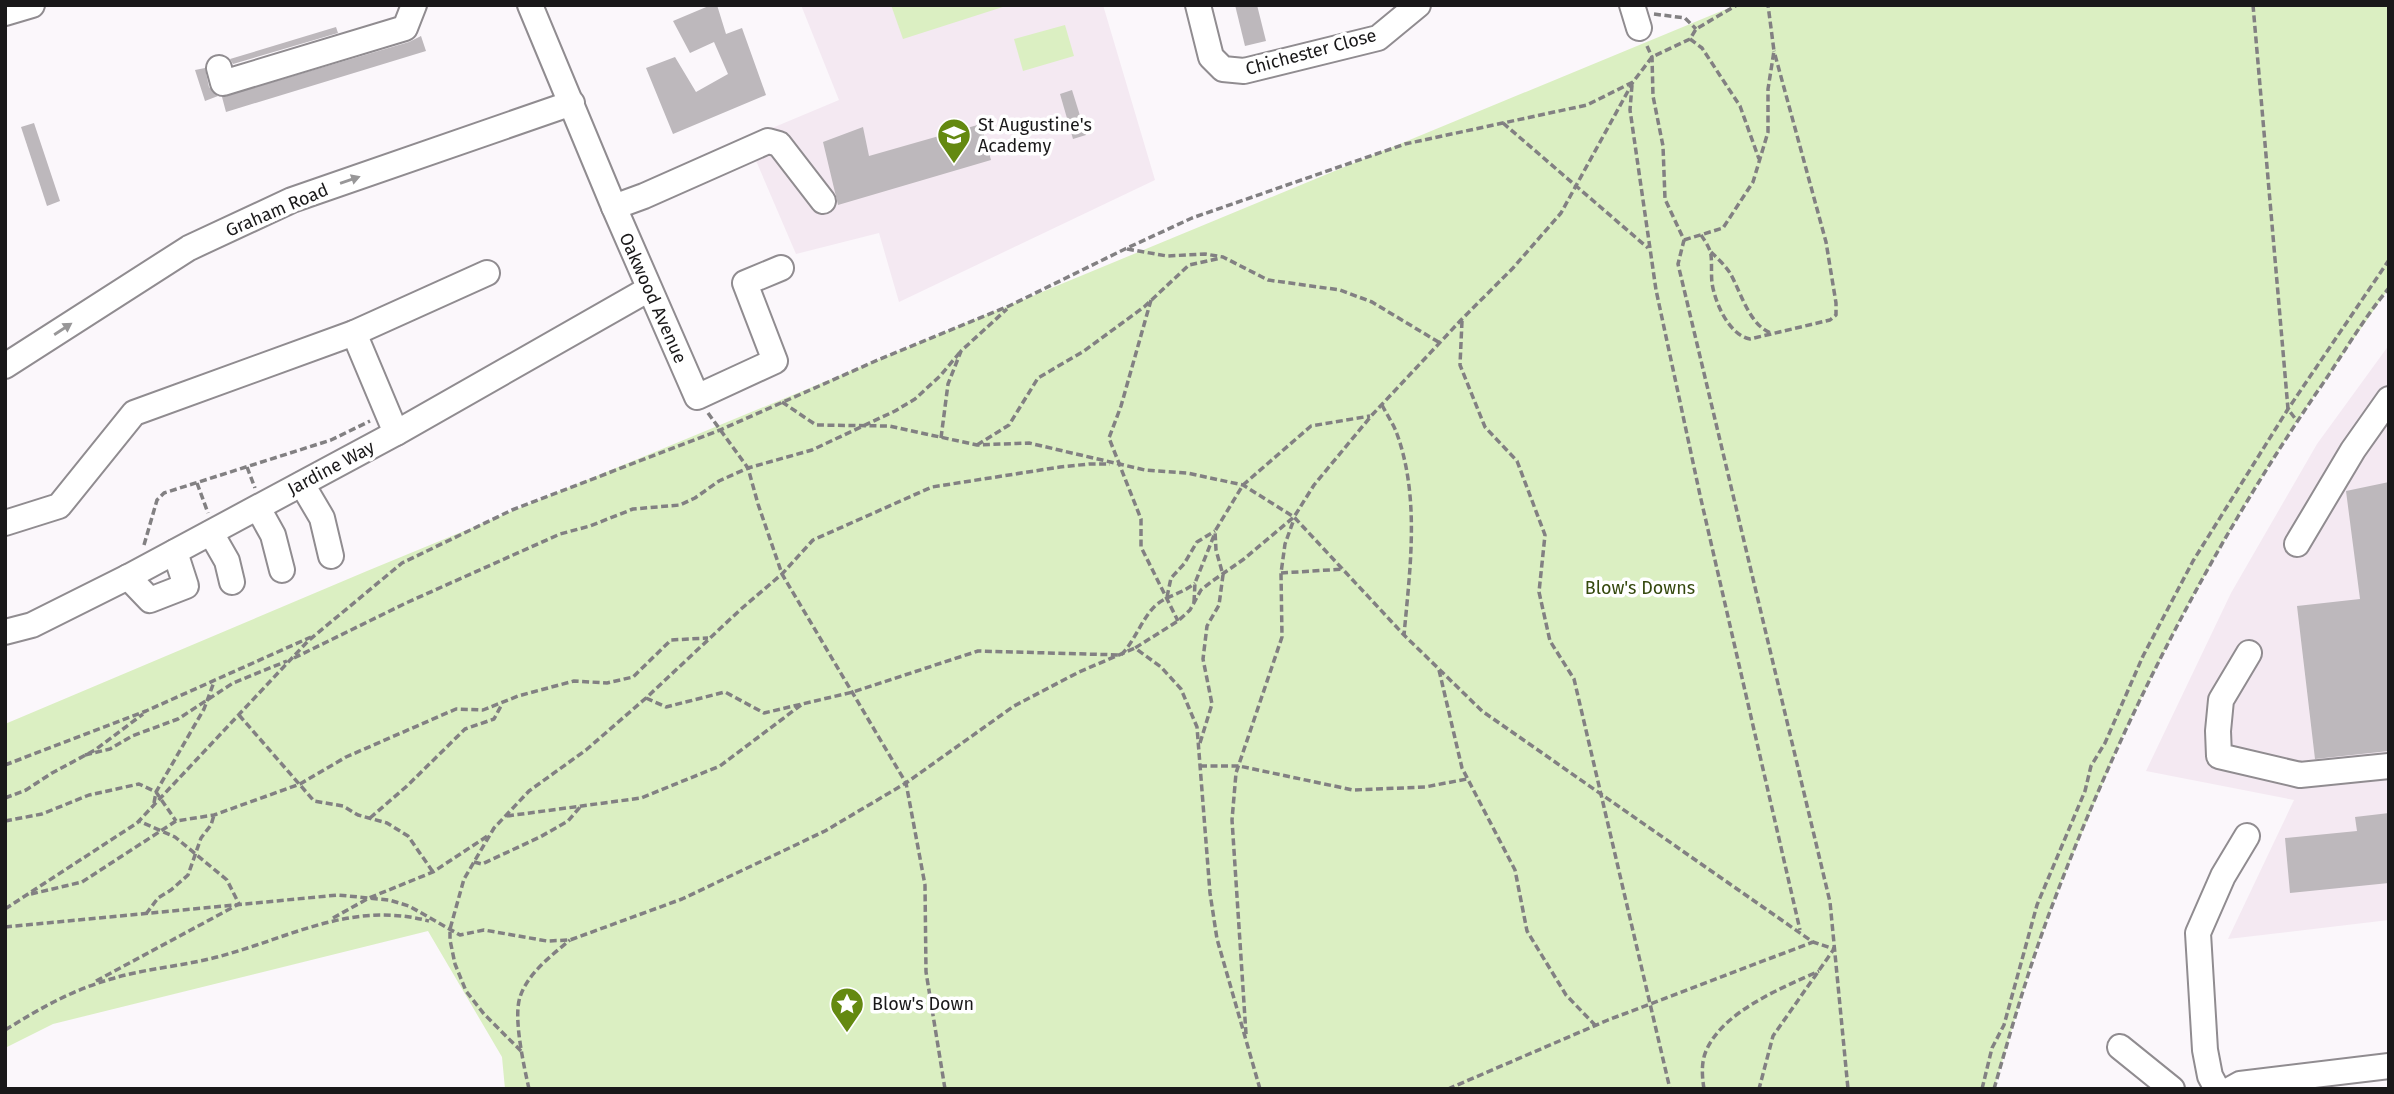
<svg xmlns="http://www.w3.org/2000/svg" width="2394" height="1094" viewBox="0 0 2394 1094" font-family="'Fira Sans',sans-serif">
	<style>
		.built { fill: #f4e9f2 }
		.green { fill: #dbefc2 }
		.building { fill: #bdb8bc }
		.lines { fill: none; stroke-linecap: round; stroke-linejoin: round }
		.minor-casing { stroke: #908c90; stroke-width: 28 }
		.path { stroke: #828082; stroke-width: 3.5; stroke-dasharray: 7 3.5; stroke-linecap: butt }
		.minor { stroke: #fff; stroke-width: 24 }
		.oneway { fill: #989798 }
		.labels { text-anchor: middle; stroke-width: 7; stroke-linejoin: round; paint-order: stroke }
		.street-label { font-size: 18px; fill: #191819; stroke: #fff }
		.poi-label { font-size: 18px; fill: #191819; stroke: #fff; text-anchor: start }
		.park-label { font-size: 18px; fill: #35490e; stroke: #fff }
	</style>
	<rect width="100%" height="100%" fill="#fbf7fb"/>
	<g class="built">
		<polygon points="801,5 1103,5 1155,180 899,302 879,233 796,254 751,149 649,203 641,183 839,100"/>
		<polygon points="2389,345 2389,920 2228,939 2294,800 2146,771 2231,593 2317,444"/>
	</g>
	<g class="green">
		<polygon points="891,5 1009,5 903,39"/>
		<polygon points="1736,5 2389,5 2389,288 2297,421 2244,506 2181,618 2124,733 2057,892 2033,958 1994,1089 505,1089 502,1057 428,931 53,1024 5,1048 5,724 367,571"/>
		<polygon points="1065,25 1074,56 1023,71 1014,39"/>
	</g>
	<g class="building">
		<polygon points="711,5 717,5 726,34 742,28 766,95 673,134 646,68 675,57 696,92 728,74 714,42 690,53 673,21"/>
		<polygon points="1235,5 1257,5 1266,41 1245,46"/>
		<polygon points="336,27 338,33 233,64 230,59"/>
		<polygon points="421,36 426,51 226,112 222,97 409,42"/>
		<polygon points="205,68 209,87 218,96 205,101 195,70"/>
		<polygon points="1072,90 1086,135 1073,139 1060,94"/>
		<polygon points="34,123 60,201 47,206 21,127"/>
		<polygon points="981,124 991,160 838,205 823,142 863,127 869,156"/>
		<polygon points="2389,482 2389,751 2315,759 2297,606 2360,599 2346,491"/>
		<polygon points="2389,813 2389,883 2290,893 2285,838 2357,831 2355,817"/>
	</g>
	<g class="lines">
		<g class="minor-casing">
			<g id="minor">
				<polyline points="530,5 614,207 697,397 775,361 745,283 781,268"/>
				<polyline points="1198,5 1211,57 1223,69 1244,71 1378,38 1418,5"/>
				<polyline points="1632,5 1639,28"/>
				<polyline points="5,13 32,5"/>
				<polyline points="219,68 223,83 405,28 414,5"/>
				<polyline points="614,207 644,196 768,141 779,144 823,201"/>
				<polyline points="354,333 396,433"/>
				<polyline points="5,366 189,248 292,200 572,103"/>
				<polyline points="302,484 322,518 331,556"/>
				<polyline points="258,508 273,535 282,570"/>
				<polyline points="5,523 59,506 134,413 354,333 487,273"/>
				<polyline points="211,533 227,561 232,582"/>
				<polyline points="2297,544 2353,450 2389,399"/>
				<polyline points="128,577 150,600 186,586 175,552"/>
				<polyline points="5,632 32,625 128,577 396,433 649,289"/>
				<polyline points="2249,653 2221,700 2218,731 2219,756 2300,775 2389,766"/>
				<polyline points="2120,1047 2172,1089"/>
				<polyline points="2217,1089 2210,1076 2205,1050 2198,933 2223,876 2247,836"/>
				<polyline points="2231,1089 2240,1084 2389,1066"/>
			</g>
		</g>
		<g class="path">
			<polyline points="2253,5 2288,409 2297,421"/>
			<polyline points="1654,14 1685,18 1696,29"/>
			<polyline points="1690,39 1702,48 1740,106 1759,159"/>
			<polyline points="1647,46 1652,57 1653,96 1663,146 1665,199 1684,240 1678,264 1830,902 1848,1089"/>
			<polyline points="1632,85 1630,110 1656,290 1700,495 1800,930"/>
			<polyline points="1503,123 1648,248"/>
			<path d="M1701,235c4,6 9,13 10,20 1,9 0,19 1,28 3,20 17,52 38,56l80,-19 6,-5v-12l-10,-61 -52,-191"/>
			<polyline points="1684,240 1723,228 1753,182 1768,132 1768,89 1774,51 1768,5"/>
			<polyline points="1127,249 1167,256 1205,254 1223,257 1268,280 1340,290 1372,302 1440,343"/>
			<path d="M1711,252c6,6 14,13 19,21 11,19 19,52 41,60"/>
			<polyline points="1151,300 1121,406 1109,438 1141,519 1141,547 1178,621"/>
			<polyline points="1462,321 1460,365 1485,427 1517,461 1545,535 1539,592 1550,641 1574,679 1670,1089"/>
			<polyline points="782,402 816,425 889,426 977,445 1029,443 1145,470 1187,473 1243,485 1294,517 1404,635 1482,711 1813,942 1834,949 1773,1036 1759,1089"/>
			<path d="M1382,405c5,10 12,20 15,29 23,64 13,135 7,201"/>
			<polyline points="708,413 748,468 758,504 782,574 906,783 925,885 926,972 945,1089"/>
			<polyline points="941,438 948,384 961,351 1007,309"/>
			<polyline points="977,445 1009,425 1038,378 1084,351 1144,307 1189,265 1221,258"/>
			<polyline points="247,467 255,488"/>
			<polyline points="197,483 208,513"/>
			<polyline points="144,545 157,500 164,493 331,440 370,421"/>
			<polyline points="1281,573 1344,569"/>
			<polyline points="1167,597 1171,578 1184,564 1197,542 1215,531"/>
			<polyline points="1194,602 1195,583 1215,533"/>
			<polyline points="294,658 406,603 560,534 590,526 633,509 680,505 695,498 719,481 748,468 812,450 895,411 915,399 940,376 961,351"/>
			<polyline points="1439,670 1462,768 1515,870 1527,931 1566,995 1595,1025"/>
			<path d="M646,698l20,9 59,-15 39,21 89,-21 125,-41 143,4c14,-14 21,-37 35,-50 12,-10 26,-11 39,-22"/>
			<polyline points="239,715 314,801 343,806 358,815 387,823 408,836 433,872"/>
			<polyline points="1200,743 1212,704 1203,659 1207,626 1219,605 1223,575 1216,550 1215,531 1243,485 1311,426 1370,416"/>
			<polyline points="85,755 110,749 132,736 178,719 233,683 287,661"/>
			<polyline points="5,765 146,711 311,637"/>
			<polyline points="1200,766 1239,766 1353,790 1425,787 1467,779"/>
			<polyline points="5,798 26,790 52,773 95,750 143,714"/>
			<polyline points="154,803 156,792 204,709 214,682"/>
			<polyline points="507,816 641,798 720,766 801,705"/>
			<polyline points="370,818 407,786 465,729 494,719 502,704"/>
			<polyline points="5,821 42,814 89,795 139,784 156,792 176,821"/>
			<polyline points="474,862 482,864 540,837 568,821 580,807"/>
			<polyline points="31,894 82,882 176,821 214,815 300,784 346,757 456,709 483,710 518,696 574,681 607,683 633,677 671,640 708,638"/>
			<polyline points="5,909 137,823 308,641 402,563 512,510 720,430 880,359 1009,306 1125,249 1192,218 1405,144 1587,105 1633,82"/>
			<polyline points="146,914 158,898 171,890 188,875 201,838 211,825 214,815"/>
			<polyline points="333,918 369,898 433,872 489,835"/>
			<polyline points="5,927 338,895 389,900 409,906 460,935 484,930 547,941 570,940 682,899 825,831 906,783 1014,706 1079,672 1135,648"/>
			<polyline points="96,981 239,904 227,880 175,837 139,821"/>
			<path d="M5,1030c36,-22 65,-39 106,-51 36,-11 74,-13 110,-23 73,-20 131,-55 208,-35"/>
			<polyline points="1246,1034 1232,820 1236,773 1282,637 1281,573 1285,544 1294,519"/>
			<polyline points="521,1051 484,1014 466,991 455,964 450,940 450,929 464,879 494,828 529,791 586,750 646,698 741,609 782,574 813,540 932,487 1060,467 1089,464 1110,464"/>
			<path d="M529,1089c-5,-23 -16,-71 -9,-92 8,-24 31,-41 50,-57"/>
			<polyline points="1260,1089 1217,939 1210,893 1197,727 1181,689 1161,667 1135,648 1178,621 1190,610 1201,590 1211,582 1244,559 1294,517 1314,485 1372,415 1462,319 1513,268 1561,213 1633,82 1652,57 1690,39 1696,29 1737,5"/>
			<polyline points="1448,1089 1608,1020 1813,942"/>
			<path d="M1704,1089c-2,-13 -3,-26 2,-38 17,-40 76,-63 113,-80"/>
			<polyline points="1982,1089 1992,1048 2004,1025 2037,905 2085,791 2091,766 2105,743 2143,656 2193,561 2288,409 2389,260"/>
			<path d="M1994,1089c19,-66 38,-132 63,-196 67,-176 154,-345 260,-501 24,-34 45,-72 72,-104"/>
		</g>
		<use href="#minor" class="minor"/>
	</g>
	<defs><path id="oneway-solid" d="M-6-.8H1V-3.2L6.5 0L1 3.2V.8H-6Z" transform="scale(1.75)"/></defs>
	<g class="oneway">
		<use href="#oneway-solid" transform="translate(350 180) rotate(-19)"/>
		<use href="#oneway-solid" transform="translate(63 329) rotate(-33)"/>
	</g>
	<defs>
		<g id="school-pin" transform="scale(1.75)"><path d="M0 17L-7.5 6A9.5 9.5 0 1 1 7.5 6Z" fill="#648910" stroke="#fff"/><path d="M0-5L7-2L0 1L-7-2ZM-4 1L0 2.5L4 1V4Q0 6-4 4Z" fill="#fff"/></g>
		<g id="sight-pin" transform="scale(1.75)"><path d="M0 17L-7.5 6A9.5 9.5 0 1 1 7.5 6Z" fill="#648910" stroke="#fff"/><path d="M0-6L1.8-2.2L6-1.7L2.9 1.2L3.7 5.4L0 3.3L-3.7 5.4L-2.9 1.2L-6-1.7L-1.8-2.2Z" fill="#fff"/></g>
	</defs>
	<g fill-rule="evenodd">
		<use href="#school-pin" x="954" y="135"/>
		<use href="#sight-pin" x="847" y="1004"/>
	</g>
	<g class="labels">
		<g class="street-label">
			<text transform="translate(1311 52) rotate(-15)" y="6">Chichester Close</text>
			<text transform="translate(277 210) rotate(-23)" y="6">Graham Road</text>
			<text transform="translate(653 298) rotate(66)" y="6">Oakwood Avenue</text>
			<text transform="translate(331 468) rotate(-28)" y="6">Jardine Way</text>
		</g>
		<g class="poi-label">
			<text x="978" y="131">St Augustine's<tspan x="978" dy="21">Academy</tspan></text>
			<text x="872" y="1010">Blow's Down</text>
		</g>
		<g class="park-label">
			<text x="1640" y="594">Blow's Downs</text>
		</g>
	</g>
	<rect width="2394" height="1094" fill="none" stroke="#191819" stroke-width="14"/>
</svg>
